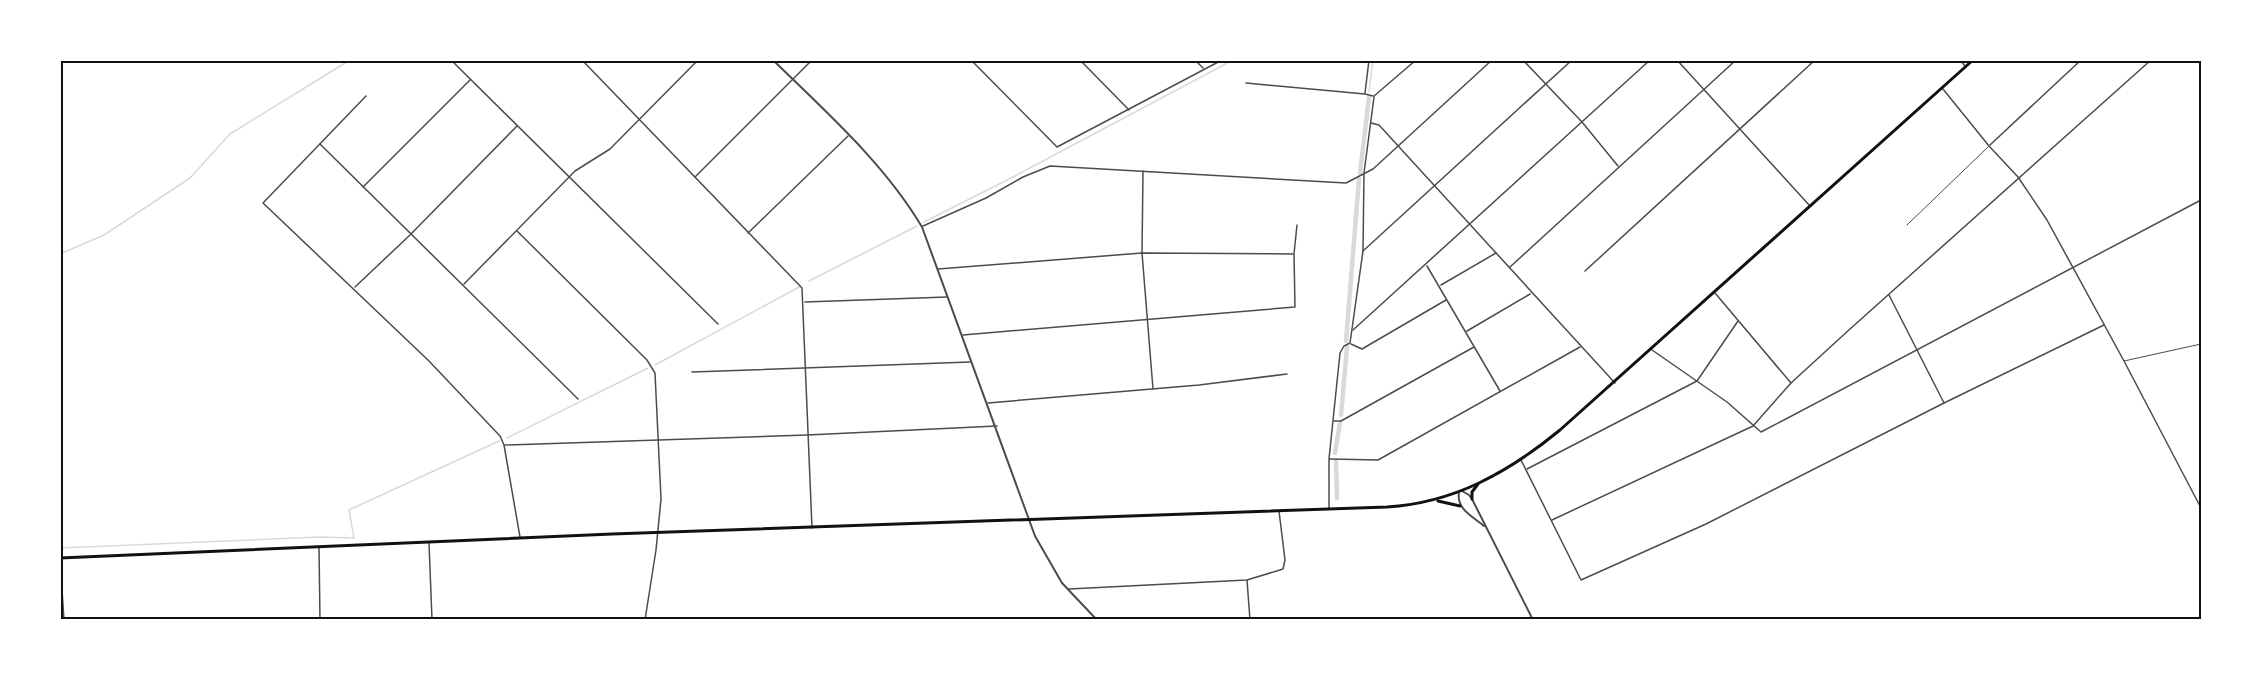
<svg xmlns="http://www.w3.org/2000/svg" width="2261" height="680" viewBox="0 0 2261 680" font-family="'Fira Sans',sans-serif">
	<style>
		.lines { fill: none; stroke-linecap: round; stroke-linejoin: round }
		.stream { stroke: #d9d9d9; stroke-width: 1.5 }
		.canal { stroke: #d9d9d9; stroke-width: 4.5 }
		.service { stroke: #4c4c4c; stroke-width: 1 }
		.minor { stroke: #4c4c4c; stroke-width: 1.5 }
		.tertiary { stroke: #4c4c4c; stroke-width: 2 }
		.primary { stroke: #111; stroke-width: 3 }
		.neatline { fill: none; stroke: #111; stroke-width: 2 }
	</style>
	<rect width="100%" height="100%" fill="#fff"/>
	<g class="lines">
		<g class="stream">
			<polyline points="1369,92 1373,60"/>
			<polyline points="924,222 1011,178 1233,60"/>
			<polyline points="60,254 104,235 190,178 230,134 350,60"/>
			<polyline points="809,281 917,226"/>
			<polyline points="655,365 801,286"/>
			<polyline points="507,438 648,368"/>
			<polyline points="60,548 321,537 354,538 349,510 499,441"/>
		</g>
		<g class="canal">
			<polyline points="1360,173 1369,97"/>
			<polyline points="1346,341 1359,179"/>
			<polyline points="1341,415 1347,347"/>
			<polyline points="1335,453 1340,423"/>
			<polyline points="1336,461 1337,498"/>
		</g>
		<g class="service">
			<polyline points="1907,225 1988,147"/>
			<polyline points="2124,361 2201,344"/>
		</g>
		<g class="minor">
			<polyline points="451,60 718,324"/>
			<polyline points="582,60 802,288 812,528"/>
			<polyline points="971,60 1057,147 1222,60"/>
			<polyline points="1080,60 1129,110"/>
			<polyline points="1195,60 1203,68"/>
			<polyline points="1523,60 1582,122 1618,166"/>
			<polyline points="1677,60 1810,206"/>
			<polyline points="1960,60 1965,66"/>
			<polyline points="1246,83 1365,94 1373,96"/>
			<polyline points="1943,89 1989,146 2018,177 2047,220 2124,361 2201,508"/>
			<polyline points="1365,93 1369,60"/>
			<polyline points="366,96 263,203 429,361 500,436 504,445 520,537"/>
			<polyline points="1374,96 1416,60"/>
			<polyline points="1371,123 1379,125 1615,383"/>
			<polyline points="320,144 578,399"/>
			<polyline points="1990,145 2081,60"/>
			<polyline points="1143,171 1142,253 1153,389"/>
			<polyline points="695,177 812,60"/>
			<polyline points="363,187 470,80"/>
			<polyline points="923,226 986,198 1023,177 1050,166 1346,183 1373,169 1492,60"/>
			<polyline points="517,231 647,360 655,373 661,499 656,550 645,620"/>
			<polyline points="748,233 848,136"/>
			<polyline points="1363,251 1572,60"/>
			<polyline points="1427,266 1500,391"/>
			<polyline points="1510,267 1736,60"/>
			<polyline points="938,269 1142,253 1293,254"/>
			<polyline points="1585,271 1815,60"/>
			<polyline points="464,284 575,171 610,149 698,60"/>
			<polyline points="1441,285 1496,253"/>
			<polyline points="355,287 410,235 517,126"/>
			<polyline points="1715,293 1791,383"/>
			<polyline points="1889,295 1944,403"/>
			<polyline points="805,302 947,297"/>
			<polyline points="1353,330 1650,60"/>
			<polyline points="1467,331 1530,294"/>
			<polyline points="963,335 1295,307 1294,254 1297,225"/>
			<polyline points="1351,344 1362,349 1446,300"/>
			<polyline points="1652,350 1727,402 1761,432 2201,200"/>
			<polyline points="692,372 970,362"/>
			<polyline points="988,403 1199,385 1287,374"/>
			<polyline points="1334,421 1341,421 1474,347"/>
			<polyline points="505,445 807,435 997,426"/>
			<polyline points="1330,459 1378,460 1580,347"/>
			<polyline points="1521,460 1581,580 1706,524 1944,403 2104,325"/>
			<polyline points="1527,469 1697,381 1738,321"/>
			<polyline points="1329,508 1329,459 1340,353 1344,346 1350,343 1363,251 1364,173 1374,97"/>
			<polyline points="1552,520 1753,426 1791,383 1850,329 2151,60"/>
			<polyline points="429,543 432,620"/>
			<polyline points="319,547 320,620"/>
			<polyline points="60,560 64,620"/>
			<polyline points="1247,580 1250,620"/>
			<polyline points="1069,589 1247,580 1283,569 1285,560 1279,511"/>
		</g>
		<g class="tertiary">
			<path d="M773,60c53,52 111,103 149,167l113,309 27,47 35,37"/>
			<polyline points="2200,60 2201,61"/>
			<polyline points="1462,491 1469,495 1472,499 1533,620"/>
			<path d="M1459,492c-3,17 13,24 25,34"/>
		</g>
		<g class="primary">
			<polyline points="1472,499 1472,492 1478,484"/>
			<polyline points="1438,501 1460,506"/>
			<path d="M60,558l552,-24 775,-27c67,-4 122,-35 173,-77l413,-370"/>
		</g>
	</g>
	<rect width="2261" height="680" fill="none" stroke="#ffffff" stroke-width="123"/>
	<rect x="62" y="62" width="2138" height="556" class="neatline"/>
</svg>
